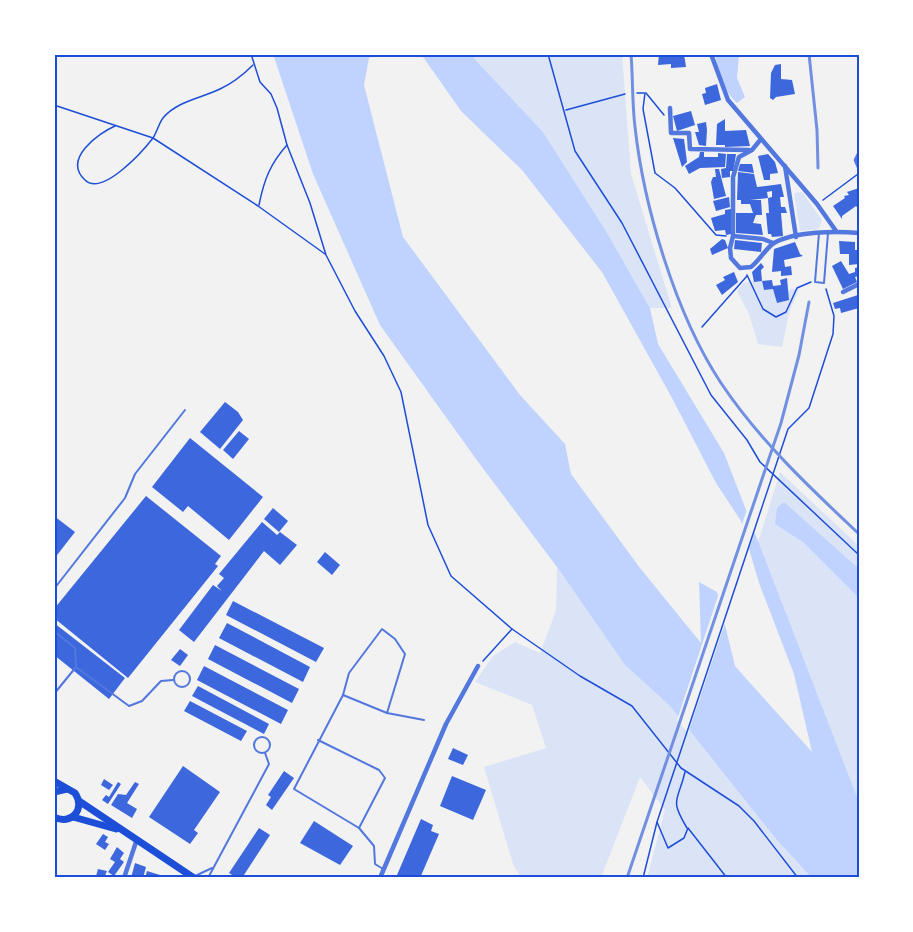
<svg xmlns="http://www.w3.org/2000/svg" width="913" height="932" viewBox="0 0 913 932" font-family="Cabin,sans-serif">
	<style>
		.green { fill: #dbe4f7 }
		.water { fill: #bfd3fe }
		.pier { fill: #f2f2f2 }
		.building { fill: #3d67dc }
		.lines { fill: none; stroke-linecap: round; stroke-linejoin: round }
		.path { stroke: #1d4ed8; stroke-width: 1.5 }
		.service { stroke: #5277de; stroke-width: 2 }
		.minor { stroke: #5277de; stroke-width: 4.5 }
		.secondary { stroke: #1d4ed8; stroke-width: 7 }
		.rail { stroke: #7290e2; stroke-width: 3 }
		.neatline { fill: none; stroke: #1d4ed8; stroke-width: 2 }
	</style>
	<rect width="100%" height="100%" fill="#f2f2f2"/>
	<g class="green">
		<polygon points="470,54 622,54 631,174 672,308 650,308 606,231 543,132"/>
		<polygon points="802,192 822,220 819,229 800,231 794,193"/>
		<polygon points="754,281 762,281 764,290 773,289 777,302 790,289 799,289 789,313 782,347 758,344 749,314 737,291 743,283"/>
		<polygon points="780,472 859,546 859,802 758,542"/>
		<polygon points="557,567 625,665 670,706 776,839 812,878 647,878 665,810 640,777 601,878 521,878 513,864 484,767 546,748 532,705 475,682 493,656 515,642 540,653 556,611"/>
	</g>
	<g class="water">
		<polygon points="273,54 374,54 369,58 364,85 403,237 520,395 565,444 571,474 640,568 701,643 699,582 717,592 735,666 812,752 794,674 759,583 741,521 716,483 672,398 602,272 522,170 461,111 421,54 470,54 543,132 606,231 650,308 658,344 724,453 859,802 859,878 812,878 776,839 670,706 625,665 557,567 476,459 380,325 313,174"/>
		<path d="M715,54h24l-2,24 8,19 -8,6c-14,-13 -19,-30 -22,-49z"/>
		<polygon points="784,502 859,569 859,598 803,542 775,524 777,508"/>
	</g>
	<g class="pier">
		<polygon points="748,506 756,528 747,554 740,530"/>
		<polygon points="720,590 727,617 688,733 677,720"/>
	</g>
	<g class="building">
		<polygon points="659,54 684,54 686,67 671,68 671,64 658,65"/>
		<polygon points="781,64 781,79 792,80 795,94 776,97 773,100 770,98 771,73 775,65"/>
		<polygon points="717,84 721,100 705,105 702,94 706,93 705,88"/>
		<polygon points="691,111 695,125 677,131 673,116"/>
		<polygon points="725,119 725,131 746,130 750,146 725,147 725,145 716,145 717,124"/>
		<polygon points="706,122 707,130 706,146 699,145 695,132 699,132 697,124"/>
		<polygon points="673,138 684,139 687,162 682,167"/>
		<polygon points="700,152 704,152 704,157 718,157 718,153 726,154 725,167 700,168 689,174 685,166 699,157"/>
		<polygon points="727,154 736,154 735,161 733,171 730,171 730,177 722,178 721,169 726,168"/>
		<polygon points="768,154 775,162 778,173 770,174 770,180 764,180 758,156"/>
		<polygon points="740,164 752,164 754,173 738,171"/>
		<polygon points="715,169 719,169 726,196 714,199 711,182 713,177 716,177"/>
		<polygon points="738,172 754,174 757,187 781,184 784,197 780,197 781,207 785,207 787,213 781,213 783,236 772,237 771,234 768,234 766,213 769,213 768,198 772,197 772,191 767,192 768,198 750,200 761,200 762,215 756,215 753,223 761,224 763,235 736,233 736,213 753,213 750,204 741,204 741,200 737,200"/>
		<polygon points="859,188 859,210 856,206 842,216 842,219 833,206 845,198 844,196 849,195 847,192"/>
		<polygon points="729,197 730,207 716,211 713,201"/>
		<polygon points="731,209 731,234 726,235 725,230 715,231 711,218 725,214 725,210"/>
		<polygon points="722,239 725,240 728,248 712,255 710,249"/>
		<polygon points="735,240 762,243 761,252 734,249"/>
		<polygon points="839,241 855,242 855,250 859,250 859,264 849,265 849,254 840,254"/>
		<polygon points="795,242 800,254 803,256 784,260 785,267 791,266 792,275 781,276 781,271 772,272 774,249"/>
		<polygon points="841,261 849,274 855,272 855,268 859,267 859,276 855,277 857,282 843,289 832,266"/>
		<polygon points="761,263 764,267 761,270 762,281 754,282 752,272"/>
		<polygon points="734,272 738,282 722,295 716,285 725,280 723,277"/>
		<polygon points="787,278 789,300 777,303 773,289 764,290 762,281 772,280 773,286 781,285 780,280"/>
		<polygon points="858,295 859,308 841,313 840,308 835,309 833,303"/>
		<polygon points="225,402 238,412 243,420 220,449 200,432"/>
		<polygon points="239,431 249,439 233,459 223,450"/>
		<polygon points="190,438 263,497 229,540 188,506 183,512 152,487"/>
		<polygon points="146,496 221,556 215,564 218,566 128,678 54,618 54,609"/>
		<polygon points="273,508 288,521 279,532 264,519"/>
		<polygon points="54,516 75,532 54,559"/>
		<polygon points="262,522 277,535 280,532 297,545 280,565 264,551 194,642 179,630 213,585 222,591 217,586 224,578 219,574"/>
		<polygon points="325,552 340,565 332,575 317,562"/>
		<polygon points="233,601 324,648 316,662 226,615"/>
		<polygon points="54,623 125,678 109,699 54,655"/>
		<polygon points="227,623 310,667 303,682 219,638"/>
		<polygon points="215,645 299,689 292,703 208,659"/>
		<polygon points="180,649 188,655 180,666 171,660"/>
		<polygon points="204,666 288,710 281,724 197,680"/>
		<polygon points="198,686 269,724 264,734 192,696"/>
		<polygon points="190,701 247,731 241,741 184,711"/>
		<polygon points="453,748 468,755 463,765 448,759"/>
		<polygon points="183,766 220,792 194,830 198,833 190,844 149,817"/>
		<polygon points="284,771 294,778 272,810 266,805 271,797 268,795"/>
		<polygon points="452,776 486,790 473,820 440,806"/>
		<polygon points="104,779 113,785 109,790 101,785"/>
		<polygon points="118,782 121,784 108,804 102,800 106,795 109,797"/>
		<polygon points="135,782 139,784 127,803 137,809 132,818 111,805 118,794 126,795"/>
		<polygon points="421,819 433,825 431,831 439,834 420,878 403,878 397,875"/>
		<polygon points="314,821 353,846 340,865 300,843"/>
		<polygon points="259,828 270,835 242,878 237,878 229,873"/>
		<polygon points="103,834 108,837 105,842 109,844 105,850 96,844"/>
		<polygon points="117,847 124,853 120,859 124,862 114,876 108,872 115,862 110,859"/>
		<polygon points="135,863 146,867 143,878 131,878"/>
		<polygon points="98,869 107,871 104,878 96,876"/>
		<polygon points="147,871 160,875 159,878 145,878"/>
	</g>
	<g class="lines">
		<g class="path">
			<polyline points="251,54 260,82 271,94 277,108 287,145 310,203 326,255 355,311 384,356 401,392 428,525 451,576 512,629 580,676 632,706 681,768 739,806 754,821 798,878"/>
			<polyline points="548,54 575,151 622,223 711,395 747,440 760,462 859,555"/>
			<polyline points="637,93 644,93"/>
			<polyline points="645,93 643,109 655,173 675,188 716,235 726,236"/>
			<polyline points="646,93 664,115"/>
			<polyline points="54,105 153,138 258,206 325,254"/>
			<polyline points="566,110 625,94"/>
			<path d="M115,126c-16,7 -53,33 -30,54 17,17 58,-29 68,-42 4,-6 6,-15 10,-20 14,-17 39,-20 57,-29 13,-6 23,-14 33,-24"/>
			<polyline points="823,200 858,174"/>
			<path d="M259,205c5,-25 11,-41 28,-60"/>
			<polyline points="747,275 763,309 776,317 786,312 797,288 811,282"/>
			<polyline points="702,327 747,276"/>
			<polyline points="483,661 512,629"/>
			<path d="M685,772c-7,30 -16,26 2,56"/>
			<polyline points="657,822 668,848 684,838 688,828 727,878"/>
			<polyline points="643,878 657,822 788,429 809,408 833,334 834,316 826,289"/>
		</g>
		<g class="service">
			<polyline points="819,233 815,282 824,283 828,233"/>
			<polyline points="54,589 125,498 135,474 185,410"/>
			<polyline points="54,631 75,648 76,667 54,694"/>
			<polyline points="76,667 129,706 142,701 161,681 173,680"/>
			<circle cx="182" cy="679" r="8"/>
			<polyline points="343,695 349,673 382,629 395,639 405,654 387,713"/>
			<circle cx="262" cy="745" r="8"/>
			<polyline points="318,740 379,770 385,778 359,828 294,789 343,695 387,713 424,720"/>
			<polyline points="359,828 374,846 375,864 383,869"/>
			<polyline points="195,876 212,868"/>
			<polyline points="208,878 269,764 265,753"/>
		</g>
		<g class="minor">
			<polyline points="711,54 728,100 817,204 836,231"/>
			<polyline points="670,108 671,133 689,133 690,149 749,150"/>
			<path d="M761,139l-9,11 -13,7 -6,20v59l-3,12 1,10 9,10 11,-1c8,-6 15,-19 23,-24 21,-12 62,-12 85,-10"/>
			<polyline points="859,154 856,160 859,167"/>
			<polyline points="785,166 796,237"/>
			<polyline points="733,236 763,239 773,243"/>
			<polyline points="843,292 859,284"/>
			<polyline points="124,878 137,839"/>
			<polyline points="380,878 446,724 478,666"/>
		</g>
		<g class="secondary">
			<path d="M54,781l21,12c11,16 -4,33 -21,24"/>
			<polyline points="54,792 67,789"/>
			<polyline points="79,801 194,878"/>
			<polyline points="73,817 116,829"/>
		</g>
		<g class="rail">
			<path d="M631,54c2,24 1,49 4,73 9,81 41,188 86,256 38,57 89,105 138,151"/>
			<polyline points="809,54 817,130 818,168"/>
			<polyline points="627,878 781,423 799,355 809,302"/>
		</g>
	</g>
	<rect width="913" height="932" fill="none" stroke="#ffffff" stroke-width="111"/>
	<rect x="56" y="56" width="802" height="820" class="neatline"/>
</svg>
